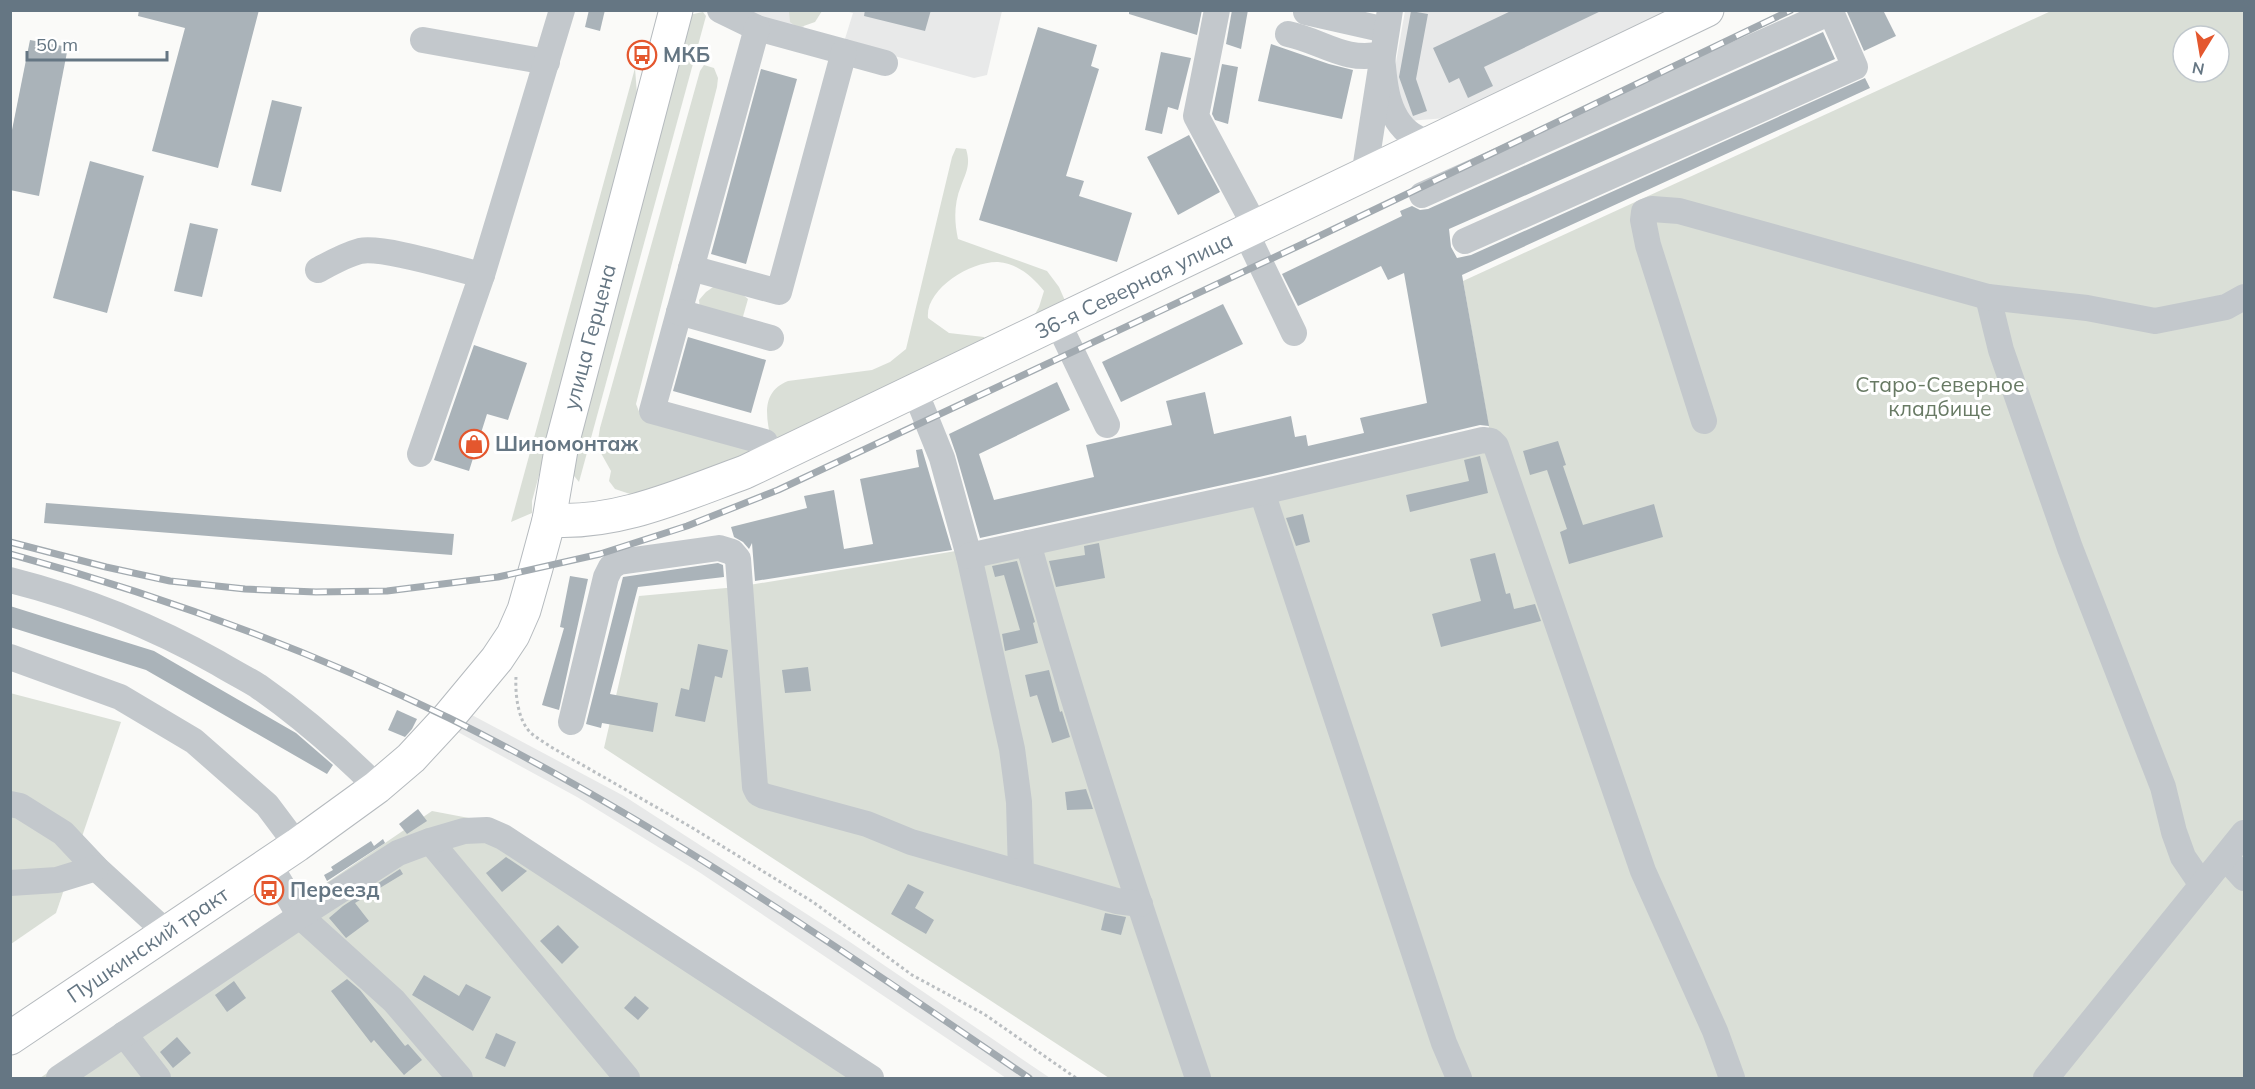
<svg xmlns="http://www.w3.org/2000/svg" width="2255" height="1089" viewBox="0 0 2255 1089" font-family="Mulish,sans-serif">
	<style>
		.built { fill: #e8e9e9 }
		.green { fill: #dadfd7; fill-rule: evenodd }
		.building { fill: #aab3b9 }
		.lines { fill: none; stroke-linecap: round; stroke-linejoin: round }
		.major-casing { stroke: #b5babe; stroke-width: 35 }
		.path { stroke: #bbbfc2; stroke-width: 3; stroke-dasharray: 3 3; stroke-linecap: butt }
		.minor { stroke: #c3c8cc; stroke-width: 26 }
		.major { stroke: #fff; stroke-width: 33 }
		.rail-casing { stroke: #a2aab0; stroke-width: 7 }
		.rail { stroke: #fff; stroke-width: 4.5; stroke-dasharray: 14; stroke-linecap: butt }
		.labels { text-anchor: middle; stroke-width: 6; stroke-linejoin: round; paint-order: stroke }
		.poi-label { font-size: 21px; font-weight: bold; fill: #657683; stroke: #fff; text-anchor: start }
		.street-label { font-size: 21px; fill: #657683; stroke: #fff }
		.park-label { font-size: 21px; fill: #687a64; stroke: #fff }
	</style>
	<rect width="100%" height="100%" fill="#fafaf8"/>
	<g class="built">
		<polygon points="746,11 807,11 802,34"/>
		<polygon points="845,11 1002,11 987,75 974,78 844,42 853,13"/>
		<polygon points="1405,11 1678,11 1446,118 1408,121 1393,79"/>
		<polygon points="470,714 624,796 850,942 1050,1078 1006,1078 699,872 577,797 456,731"/>
	</g>
	<g class="green">
		<polygon points="789,11 822,11 815,22 798,28 790,22"/>
		<path d="M2051,11h193v1067h-1135l-505,-330 35,-152 98,-9 237,-39 516,-114 -27,-153zM2183,36h36v36h-36z"/>
		<polygon points="703,12 706,16 579,482 570,471 683,25 693,14"/>
		<polygon points="704,65 714,68 718,78 717,87 636,404 640,414 656,425 741,445 750,452 750,461 633,495 615,489 609,481 611,471 597,446 600,428 700,71"/>
		<polygon points="635,68 638,108 532,501 532,513 511,522"/>
		<path d="M956,148l10,1c5,16 0,23 -5,37 -7,17 -7,35 -3,53l89,32 12,16 7,16 -35,18 8,-14 5,-16c-12,-15 -26,-27 -46,-29 -27,-1 -73,27 -70,56l21,15 35,4 4,7 -209,101 -8,-5c-5,-24 -10,-48 17,-59l84,-11 18,-8 16,-13 46,-192z"/>
		<polygon points="716,285 736,289 748,299 742,320 700,310 699,300 706,292"/>
		<polygon points="10,693 121,722 56,913 11,944"/>
		<polygon points="432,811 490,822 881,1078 40,1078"/>
	</g>
	<g class="building">
		<polygon points="139,10 259,10 218,168 152,151 185,28 138,16"/>
		<polygon points="589,10 605,10 600,31 585,27"/>
		<polygon points="865,10 931,10 925,31 864,16"/>
		<polygon points="1129,10 1202,10 1197,35 1129,14"/>
		<polygon points="1232,10 1248,10 1241,49 1226,44"/>
		<polygon points="1513,10 1603,10 1484,67 1493,86 1468,98 1459,78 1449,83 1433,48"/>
		<polygon points="1849,10 1883,10 1896,36 1864,51 1847,12"/>
		<polygon points="1411,11 1428,14 1416,79 1427,111 1413,116 1399,77"/>
		<polygon points="1038,27 1097,45 1091,66 1099,69 1066,176 1084,181 1079,196 1132,213 1117,262 979,220"/>
		<polygon points="1823,32 1835,59 1449,229 1451,247 1457,258 1471,255 1865,78 1870,88 1462,275 1489,426 1480,425 1259,477 980,538 956,454 949,434 1057,382 1070,410 979,454 994,500 1094,477 1086,445 1172,425 1166,401 1205,392 1214,434 1291,416 1295,437 1306,435 1308,446 1364,433 1360,418 1427,403 1404,273 1388,280 1381,266 1298,306 1282,274 1402,216 1400,211 1412,206 1420,210 1428,209"/>
		<polygon points="30,40 68,47 39,196 10,190 10,140"/>
		<polygon points="1271,44 1329,64 1353,70 1342,119 1258,101"/>
		<polygon points="1161,52 1191,58 1178,110 1168,107 1162,134 1145,130"/>
		<polygon points="1222,64 1238,67 1228,124 1215,120 1212,114"/>
		<polygon points="761,69 797,79 746,264 711,254"/>
		<polygon points="272,100 302,107 281,192 251,185"/>
		<polygon points="1189,135 1220,192 1178,215 1147,157"/>
		<polygon points="90,161 144,176 107,313 53,298"/>
		<polygon points="190,223 218,229 202,297 174,291"/>
		<polygon points="1223,304 1243,344 1121,402 1102,362"/>
		<polygon points="688,337 766,360 751,413 673,391"/>
		<polygon points="474,345 527,363 508,420 487,414 469,471 434,460"/>
		<polygon points="1558,441 1566,465 1563,466 1583,525 1654,504 1663,537 1569,564 1560,532 1567,529 1547,470 1530,475 1523,451"/>
		<polygon points="922,449 952,550 755,581 752,543 749,549 743,542 734,537 731,527 807,508 804,496 834,490 844,549 873,544 860,479 919,467 916,450"/>
		<polygon points="1480,456 1488,493 1410,512 1406,495 1469,481 1464,460"/>
		<polygon points="46,503 454,534 452,555 44,523"/>
		<polygon points="1303,514 1310,542 1296,546 1286,518"/>
		<polygon points="1099,543 1105,578 1056,587 1049,561 1085,555 1084,546"/>
		<polygon points="1495,553 1506,594 1510,593 1514,609 1535,604 1541,621 1441,647 1432,614 1481,601 1470,559"/>
		<polygon points="1017,561 1035,622 1033,623 1038,643 1005,651 1002,634 1020,630 1004,575 995,577 992,566"/>
		<polygon points="718,563 723,565 724,577 638,587 610,694 658,703 653,732 602,723 601,728 586,724 623,577"/>
		<polygon points="570,576 588,579 559,710 542,705 564,628 560,627"/>
		<polygon points="10,606 154,651 296,733 333,765 327,774 146,670 10,627"/>
		<polygon points="698,644 728,650 722,678 715,676 705,722 675,716 681,688 689,690"/>
		<polygon points="808,667 811,691 785,693 782,670"/>
		<polygon points="1049,670 1060,712 1062,711 1070,737 1052,743 1037,695 1030,697 1025,675"/>
		<polygon points="397,710 417,719 412,729 405,737 388,730"/>
		<polygon points="1086,789 1093,809 1067,810 1065,792"/>
		<polygon points="418,809 427,821 407,834 399,824"/>
		<polygon points="383,839 385,843 327,881 324,875 333,870 331,867 371,841 374,846"/>
		<polygon points="506,857 527,871 502,892 486,873"/>
		<polygon points="400,869 403,874 355,903 369,921 346,938 329,918 343,906"/>
		<polygon points="908,884 924,892 915,908 934,920 926,934 891,914"/>
		<polygon points="1105,913 1126,917 1121,935 1101,930"/>
		<polygon points="558,925 579,947 562,964 540,941"/>
		<polygon points="424,975 459,996 466,984 491,997 473,1031 412,995"/>
		<polygon points="347,979 360,990 405,1046 408,1044 422,1060 404,1075 374,1040 371,1043 331,991"/>
		<polygon points="234,981 246,998 227,1012 215,995"/>
		<polygon points="635,996 649,1008 638,1020 624,1008"/>
		<polygon points="496,1033 516,1042 505,1067 485,1058"/>
		<polygon points="177,1037 191,1053 173,1068 160,1052"/>
	</g>
	<g class="lines">
		<g class="major-casing">
			<g id="major">
				<path d="M549,520c68,5 133,-25 196,-48l962,-462"/>
				<polyline points="10,1038 297,845 377,787 411,758 448,718 497,659 513,635 524,610 536,568 549,520 562,444 676,10"/>
			</g>
		</g>
		<path class="path" d="M516,677c-1,17 2,43 14,55 6,6 14,10 21,15l140,80 122,75 99,73 72,39 92,64"/>
		<g class="minor">
			<polyline points="720,10 757,28 885,63"/>
			<polyline points="1217,10 1196,116 1256,228"/>
			<polyline points="1307,10 1306,12 1386,30"/>
			<polyline points="757,28 652,411 765,442 773,458"/>
			<path d="M1288,34c34,7 57,29 94,20 2,30 5,69 35,84 5,3 13,3 19,4"/>
			<polyline points="423,40 547,62"/>
			<polyline points="1364,176 1390,10"/>
			<polyline points="1422,195 1831,12 1855,67 1465,241"/>
			<polyline points="1246,233 1294,333"/>
			<polyline points="691,268 779,292 844,52"/>
			<path d="M318,270c13,-7 27,-15 42,-19 23,-5 96,18 122,24"/>
			<polyline points="1988,297 2001,350 2070,548 2163,787 2174,832 2183,857 2202,885"/>
			<polyline points="679,312 771,338"/>
			<polyline points="1058,323 1107,425"/>
			<polyline points="915,391 942,458 969,556 1012,749 1019,802 1021,873"/>
			<polyline points="1704,421 1648,245 1643,220 1644,212 1652,209 1679,211 1988,297 2087,308 2155,321 2226,307 2244,297"/>
			<polyline points="420,454 482,275 562,10"/>
			<polyline points="1262,492 1444,1043 1459,1078"/>
			<path d="M1028,543c50,180 110,358 170,535"/>
			<polyline points="969,556 1262,492 1483,440 1491,441 1496,446 1643,871 1715,1031 1732,1078"/>
			<path d="M10,580c75,19 141,45 208,83 13,8 27,15 40,23 43,30 82,64 119,101"/>
			<polyline points="10,657 120,697 194,741 267,805 297,845"/>
			<polyline points="571,722 606,577 611,567 619,562 719,548 732,552 738,559 755,787 758,793 764,796 867,824 911,842 1117,901 1140,904"/>
			<polyline points="10,804 20,806 63,833 96,868 166,932"/>
			<polyline points="430,841 627,1078"/>
			<polyline points="2225,857 2244,878"/>
			<polyline points="269,864 300,916 394,1001 460,1078"/>
			<polyline points="10,883 57,880 96,868"/>
			<polyline points="124,1034 158,1078"/>
			<polyline points="59,1078 300,916 398,853 430,841 464,831 487,830 503,837 871,1078"/>
			<polyline points="2046,1078 2244,833"/>
		</g>
		<use href="#major" class="major"/>
		<g class="rail-casing">
			<g id="rail">
				<polyline points="10,542 106,567 170,581 245,589 316,592 387,591 498,577 600,554 687,526 778,490 1309,241 1791,10"/>
				<path d="M10,554c151,41 299,96 439,164 205,101 393,232 580,360"/>
			</g>
		</g>
		<use href="#rail" class="rail"/>
	</g>
	<defs>
		<g id="bus-ring" transform="scale(1.5)"><circle r="9.5" fill="#fff" stroke="#e4572e" stroke-width="1.5"/><path d="M-5-6H5V4H4V6H2V4H-2V6H-4V4H-5ZM-3.5-4V0h7V-4ZM-3.5 1.2v1.5H-2V1.2ZM2 1.2v1.5H3.5V1.2Z" fill="#e4572e"/></g>
		<g id="shop-ring" transform="scale(1.5)"><circle r="9.5" fill="#fff" stroke="#e4572e" stroke-width="1.5"/><path d="M-5-2.5h2.3a2.7 3.5 0 0 1 5.4 0H5L5.5 6h-11ZM-1.5-2.5h3a1.5 2.3 0 0 0-3 0Z" fill="#e4572e"/></g>
	</defs>
	<g fill-rule="evenodd">
		<use href="#bus-ring" x="642" y="55"/>
		<use href="#shop-ring" x="474" y="444"/>
		<use href="#bus-ring" x="269" y="890"/>
	</g>
	<g class="labels">
		<g class="poi-label">
			<text x="663" y="62">МКБ</text>
			<text x="495" y="451">Шиномонтаж</text>
			<text x="290" y="897">Переезд</text>
		</g>
		<g class="street-label">
			<text transform="translate(1134 286) rotate(-26)" y="7">36-я Северная улица</text>
			<text transform="translate(590 337) rotate(-75)" y="7">улица Герцена</text>
			<text transform="translate(148 945) rotate(-34)" y="7">Пушкинский тракт</text>
		</g>
		<g class="park-label">
			<text x="1940" y="392">Старо-Северное<tspan x="1940" dy="24">кладбище</tspan></text>
		</g>
	</g>
	<rect width="2255" height="1089" fill="none" stroke="#657683" stroke-width="24"/>
	<g transform="translate(2201 54) rotate(191)"><circle r="28" fill="#ffffff" stroke="#c1c8cd" stroke-width="1.5"/>
	<path d="M0-4.5L10 22L0 15L-10 22Z" fill="#e4572e"/>
	<text y="-9" font-size="16" font-weight="bold" text-anchor="middle" fill="#657683">N</text>
	</g>
	<path d="M27 51v9h140v-9" fill="none" stroke="#657683" stroke-width="3"/>
	<text x="36" y="51" font-size="18" fill="#657683" stroke="#ffffff" stroke-width="4.5" paint-order="stroke">50 m</text>
</svg>
